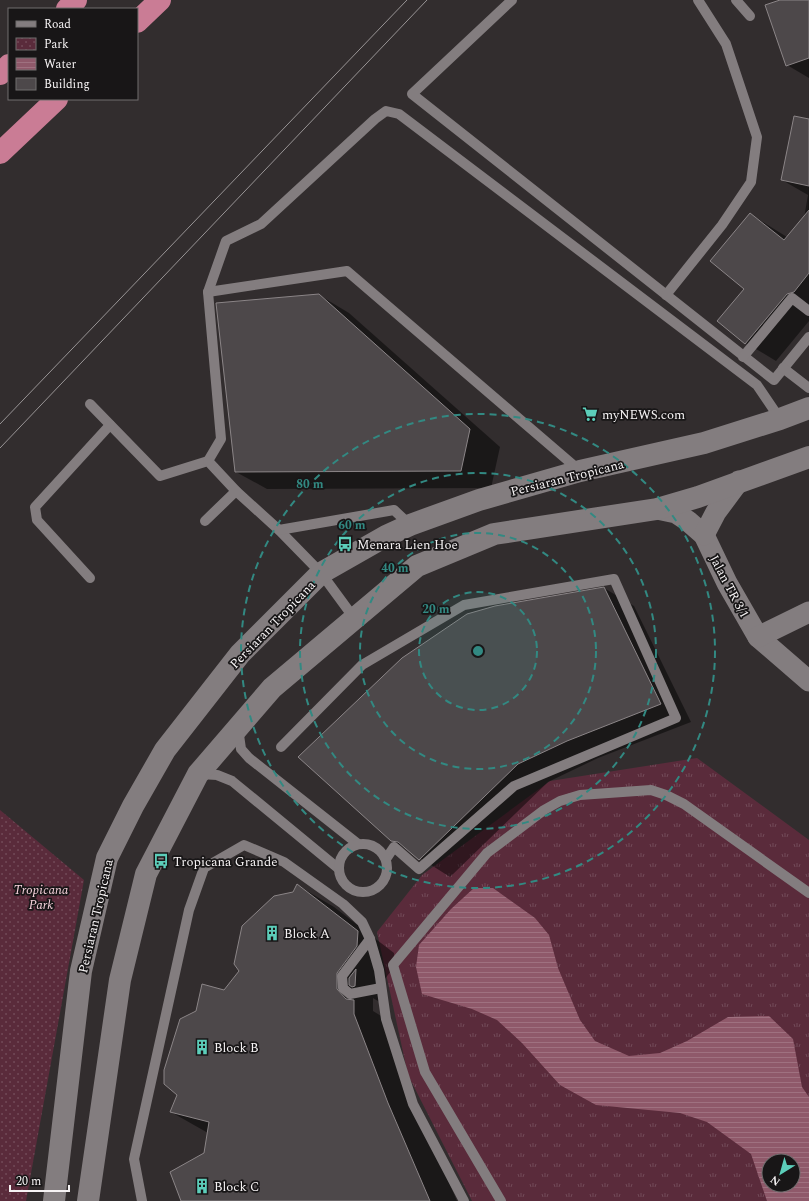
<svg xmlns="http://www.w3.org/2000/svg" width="809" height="1201" viewBox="0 0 809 1201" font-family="Spectral,serif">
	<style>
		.grass { fill: url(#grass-tufts); fill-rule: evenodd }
		.park { fill: url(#park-dots) }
		.water { fill: url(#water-rules); fill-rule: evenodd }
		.shadow { fill: #0007 }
		.building { fill: #4d484a; stroke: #8b8587 }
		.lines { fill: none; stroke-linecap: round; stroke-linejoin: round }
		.lane { stroke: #837d7f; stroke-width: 10 }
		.street { stroke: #837d7f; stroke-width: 21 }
		.secondary { stroke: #837d7f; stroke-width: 22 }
		.highway { stroke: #ca7c95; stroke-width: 22 }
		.tram { stroke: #989495; stroke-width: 1 }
		.ring { fill: none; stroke: #328982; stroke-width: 2; stroke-dasharray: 7 5 }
		.labels { text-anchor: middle; stroke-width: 3.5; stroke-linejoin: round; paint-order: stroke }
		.poi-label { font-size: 13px; fill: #f6f3f4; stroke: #181617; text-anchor: start }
		.street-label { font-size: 13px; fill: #f6f3f4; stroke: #181617 }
		.park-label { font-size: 13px; font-style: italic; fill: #f5d1db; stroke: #181617 }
		.centre { fill: #328982; stroke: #181617; stroke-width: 2 }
		.ring-label { font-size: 12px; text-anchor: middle; font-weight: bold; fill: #328982; stroke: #181617; stroke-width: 3.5; stroke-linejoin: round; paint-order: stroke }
	</style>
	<defs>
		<pattern id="grass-tufts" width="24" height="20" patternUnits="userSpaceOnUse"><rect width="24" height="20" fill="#5a2b3b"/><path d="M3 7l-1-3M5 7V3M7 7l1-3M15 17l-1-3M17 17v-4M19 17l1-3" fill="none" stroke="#724a58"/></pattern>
		<pattern id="park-dots" width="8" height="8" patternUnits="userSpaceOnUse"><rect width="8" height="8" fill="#5a2b3b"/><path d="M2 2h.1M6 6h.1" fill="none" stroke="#724a58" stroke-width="1.8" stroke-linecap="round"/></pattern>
		<pattern id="water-rules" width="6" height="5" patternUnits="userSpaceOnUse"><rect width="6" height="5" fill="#8f596a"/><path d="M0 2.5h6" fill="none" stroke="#9f7180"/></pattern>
	</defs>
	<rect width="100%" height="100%" fill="#322d2e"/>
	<path class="grass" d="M697,758l112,82v361h-337l-64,-126 -31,-143 45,-57 128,-94zM769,1161h24v24h-24z"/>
	<polygon class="park" points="0,810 84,880 26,1201 0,1201"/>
	<path class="water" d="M474,888h19l42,30 14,17 9,33 22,52 15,21 34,15 31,-3 27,-12 41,-24 41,-1 24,23 9,48 7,10v104h-42l-16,-47 -44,-32 -27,-9 -84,-8 -36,-20 -38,-42 -25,-23 -25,-11 -50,-15 -6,-27 3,-22 32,-36zM769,1161h24v24h-24z"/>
	<g class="shadow">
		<polygon points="783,0 809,0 809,78 787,65"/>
		<polygon points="809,120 809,321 776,361 746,343 719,321 745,289 750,214 787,237 804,218 808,195 782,180"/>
		<polygon points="319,295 349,313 500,447 491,488 267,489 236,472"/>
		<polygon points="604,588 634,606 691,722 598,758 548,782 450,877 392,840"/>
		<polygon points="297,885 334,907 394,953 394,967 381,984 383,1004 373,998 373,1011 391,1022 425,1126 457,1201 182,1201 205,1154 208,1133 171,1112 178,1094 196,1012 224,991 240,971"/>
	</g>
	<g class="building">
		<polygon points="780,0 809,0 809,58 786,66 765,5"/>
		<polygon points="794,116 809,119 809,186 781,180"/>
		<polygon points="809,210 809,273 794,292 787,294 745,344 717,321 744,289 710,261 750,213 784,240"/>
		<polygon points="319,294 470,429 461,471 235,472 216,303"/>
		<polygon points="604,587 661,704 567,741 518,764 419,860 398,842 391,841 298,757 402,658 467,614 495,606"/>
		<polygon points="297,884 358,931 357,946 337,973 337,989 346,999 354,1000 354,1014 388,1103 430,1201 181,1201 170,1172 204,1153 209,1122 170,1112 177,1095 164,1084 164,1070 180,1019 196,1011 202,984 224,990 239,971 234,964 242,926 274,896 293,892"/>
		<polygon points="356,969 355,986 352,987 349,985 349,978"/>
	</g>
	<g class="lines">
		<g class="lane">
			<polyline points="512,0 412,94 774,380 809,337"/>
			<polyline points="736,0 750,16"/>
			<polyline points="208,292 347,271 579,470"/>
			<polyline points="666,295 722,225 751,182 757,137 726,44 698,0"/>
			<polyline points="743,357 792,298 809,311"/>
			<polyline points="783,368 809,388"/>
			<polyline points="90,404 160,476 208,461 236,491 279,530 321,573 354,618"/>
			<polyline points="208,461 221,439 208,292 226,241 261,224 375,119 386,111 399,114 757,385 780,419"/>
			<polyline points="205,521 236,491"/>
			<polyline points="279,530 394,510 410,525"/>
			<polyline points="90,578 37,520 35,507 110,425"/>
			<polyline points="238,728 241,749 249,758 358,844"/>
			<polyline points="281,747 362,665 464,605 614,579 676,718 514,786 419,869 394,847 386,859"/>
			<polyline points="200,774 217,775 232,781 339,869"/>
			<circle cx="363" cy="868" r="24"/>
			<polyline points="370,939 342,976 343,988 350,994 381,988"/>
			<polyline points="142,1201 134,1159 189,910 204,868 244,845 284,862 343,904 362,922 370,939 379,970 386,1019 413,1104 464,1201"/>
			<polyline points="501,1201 425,1072 393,965 487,853 544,810 560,801 580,795 651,790 666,795 684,804 809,893"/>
		</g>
		<g class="street">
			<polyline points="657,509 676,513 688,521 704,535 727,583 758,637 809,681"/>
			<polyline points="704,535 716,512 739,481"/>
			<polyline points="758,637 809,612"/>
		</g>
		<g class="secondary">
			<polyline points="54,1201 81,971 107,858 133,806 165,750 240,654 321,573 386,536 410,525 479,500 580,471 704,443 780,419 809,408"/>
			<polyline points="88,1201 120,980 146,874 198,774 272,688 417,566 494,534 657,509 698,497 809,457"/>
		</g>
		<g class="highway">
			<polyline points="67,9 76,0"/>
			<polyline points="137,22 160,0"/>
			<polyline points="0,74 9,65"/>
			<polyline points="0,153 57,99"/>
		</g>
		<g class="tram">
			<polyline points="0,424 407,0"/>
			<polyline points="0,448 427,0"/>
		</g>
	</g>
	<circle cx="478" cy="651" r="59" fill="#328982" fill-opacity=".12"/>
	<g class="ring">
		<circle cx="478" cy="651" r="59"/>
		<circle cx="478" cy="651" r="118"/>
		<circle cx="478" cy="651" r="178"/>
		<circle cx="478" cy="651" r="237"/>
	</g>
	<defs>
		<g id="supermarket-bare" transform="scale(1.2)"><path d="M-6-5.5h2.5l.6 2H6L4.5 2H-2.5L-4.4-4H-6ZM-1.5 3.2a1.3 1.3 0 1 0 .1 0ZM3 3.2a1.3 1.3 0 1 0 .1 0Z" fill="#5cceba" stroke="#181617" stroke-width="2.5" paint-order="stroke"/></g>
		<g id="bus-bare" transform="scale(1.2)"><path d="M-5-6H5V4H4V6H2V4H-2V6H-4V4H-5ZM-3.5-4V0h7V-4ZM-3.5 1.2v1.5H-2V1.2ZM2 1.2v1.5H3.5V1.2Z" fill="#5cceba" stroke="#181617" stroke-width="2.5" paint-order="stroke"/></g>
		<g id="building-bare" transform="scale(1.2)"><path d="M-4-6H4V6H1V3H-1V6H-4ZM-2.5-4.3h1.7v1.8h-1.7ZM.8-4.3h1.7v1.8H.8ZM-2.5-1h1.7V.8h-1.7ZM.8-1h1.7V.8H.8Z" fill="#5cceba" stroke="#181617" stroke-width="2.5" paint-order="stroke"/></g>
	</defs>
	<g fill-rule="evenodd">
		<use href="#supermarket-bare" x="590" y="414"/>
		<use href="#bus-bare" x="345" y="544"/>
		<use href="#bus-bare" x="161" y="861"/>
		<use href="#building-bare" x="272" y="933"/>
		<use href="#building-bare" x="202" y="1047"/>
		<use href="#building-bare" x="202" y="1186"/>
	</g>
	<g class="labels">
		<g class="poi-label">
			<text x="602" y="419">myNEWS.com</text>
			<text x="357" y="549">Menara Lien Hoe</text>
			<text x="173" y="866">Tropicana Grande</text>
			<text x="284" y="938">Block A</text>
			<text x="214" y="1052">Block B</text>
			<text x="214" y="1191">Block C</text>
		</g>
		<g class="street-label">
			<text transform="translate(567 477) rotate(-14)" y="5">Persiaran Tropicana</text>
			<text transform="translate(730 586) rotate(62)" y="5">Jalan TR 3/1</text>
			<text transform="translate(272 624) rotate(-46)" y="5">Persiaran Tropicana</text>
			<text transform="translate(95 916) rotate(-77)" y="5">Persiaran Tropicana</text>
		</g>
		<g class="park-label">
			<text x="41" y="894">Tropicana<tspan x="41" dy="15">Park</tspan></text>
		</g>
	</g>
	<circle cx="478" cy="651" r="6" class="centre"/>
	<g class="ring-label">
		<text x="310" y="488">80 m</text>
		<text x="352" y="529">60 m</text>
		<text x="395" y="572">40 m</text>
		<text x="436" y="613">20 m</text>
	</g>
	<rect x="8" y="8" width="130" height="92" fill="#181617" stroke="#716e6f"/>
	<rect x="16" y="21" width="20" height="6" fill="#837d7f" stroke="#716e6f"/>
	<text x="44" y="28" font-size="12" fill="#f6f3f4">Road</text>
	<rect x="16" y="38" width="20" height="12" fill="url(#park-dots)" stroke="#716e6f"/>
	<text x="44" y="48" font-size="12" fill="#f6f3f4">Park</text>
	<rect x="16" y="58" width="20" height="12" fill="url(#water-rules)" stroke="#716e6f"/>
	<text x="44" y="68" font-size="12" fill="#f6f3f4">Water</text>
	<rect x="16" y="78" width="20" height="12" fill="#4d484a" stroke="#716e6f"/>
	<text x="44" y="88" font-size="12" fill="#f6f3f4">Building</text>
	<g transform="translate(781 1173) rotate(217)"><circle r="19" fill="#181617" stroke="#716e6f"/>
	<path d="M0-3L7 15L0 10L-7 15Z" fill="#5cceba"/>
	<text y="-6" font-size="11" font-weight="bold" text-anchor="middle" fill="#f6f3f4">N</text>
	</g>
	<path d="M10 1185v6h59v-6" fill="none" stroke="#f6f3f4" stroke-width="2"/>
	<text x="16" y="1185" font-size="12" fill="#f6f3f4" stroke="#181617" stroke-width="3" paint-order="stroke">20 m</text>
</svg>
